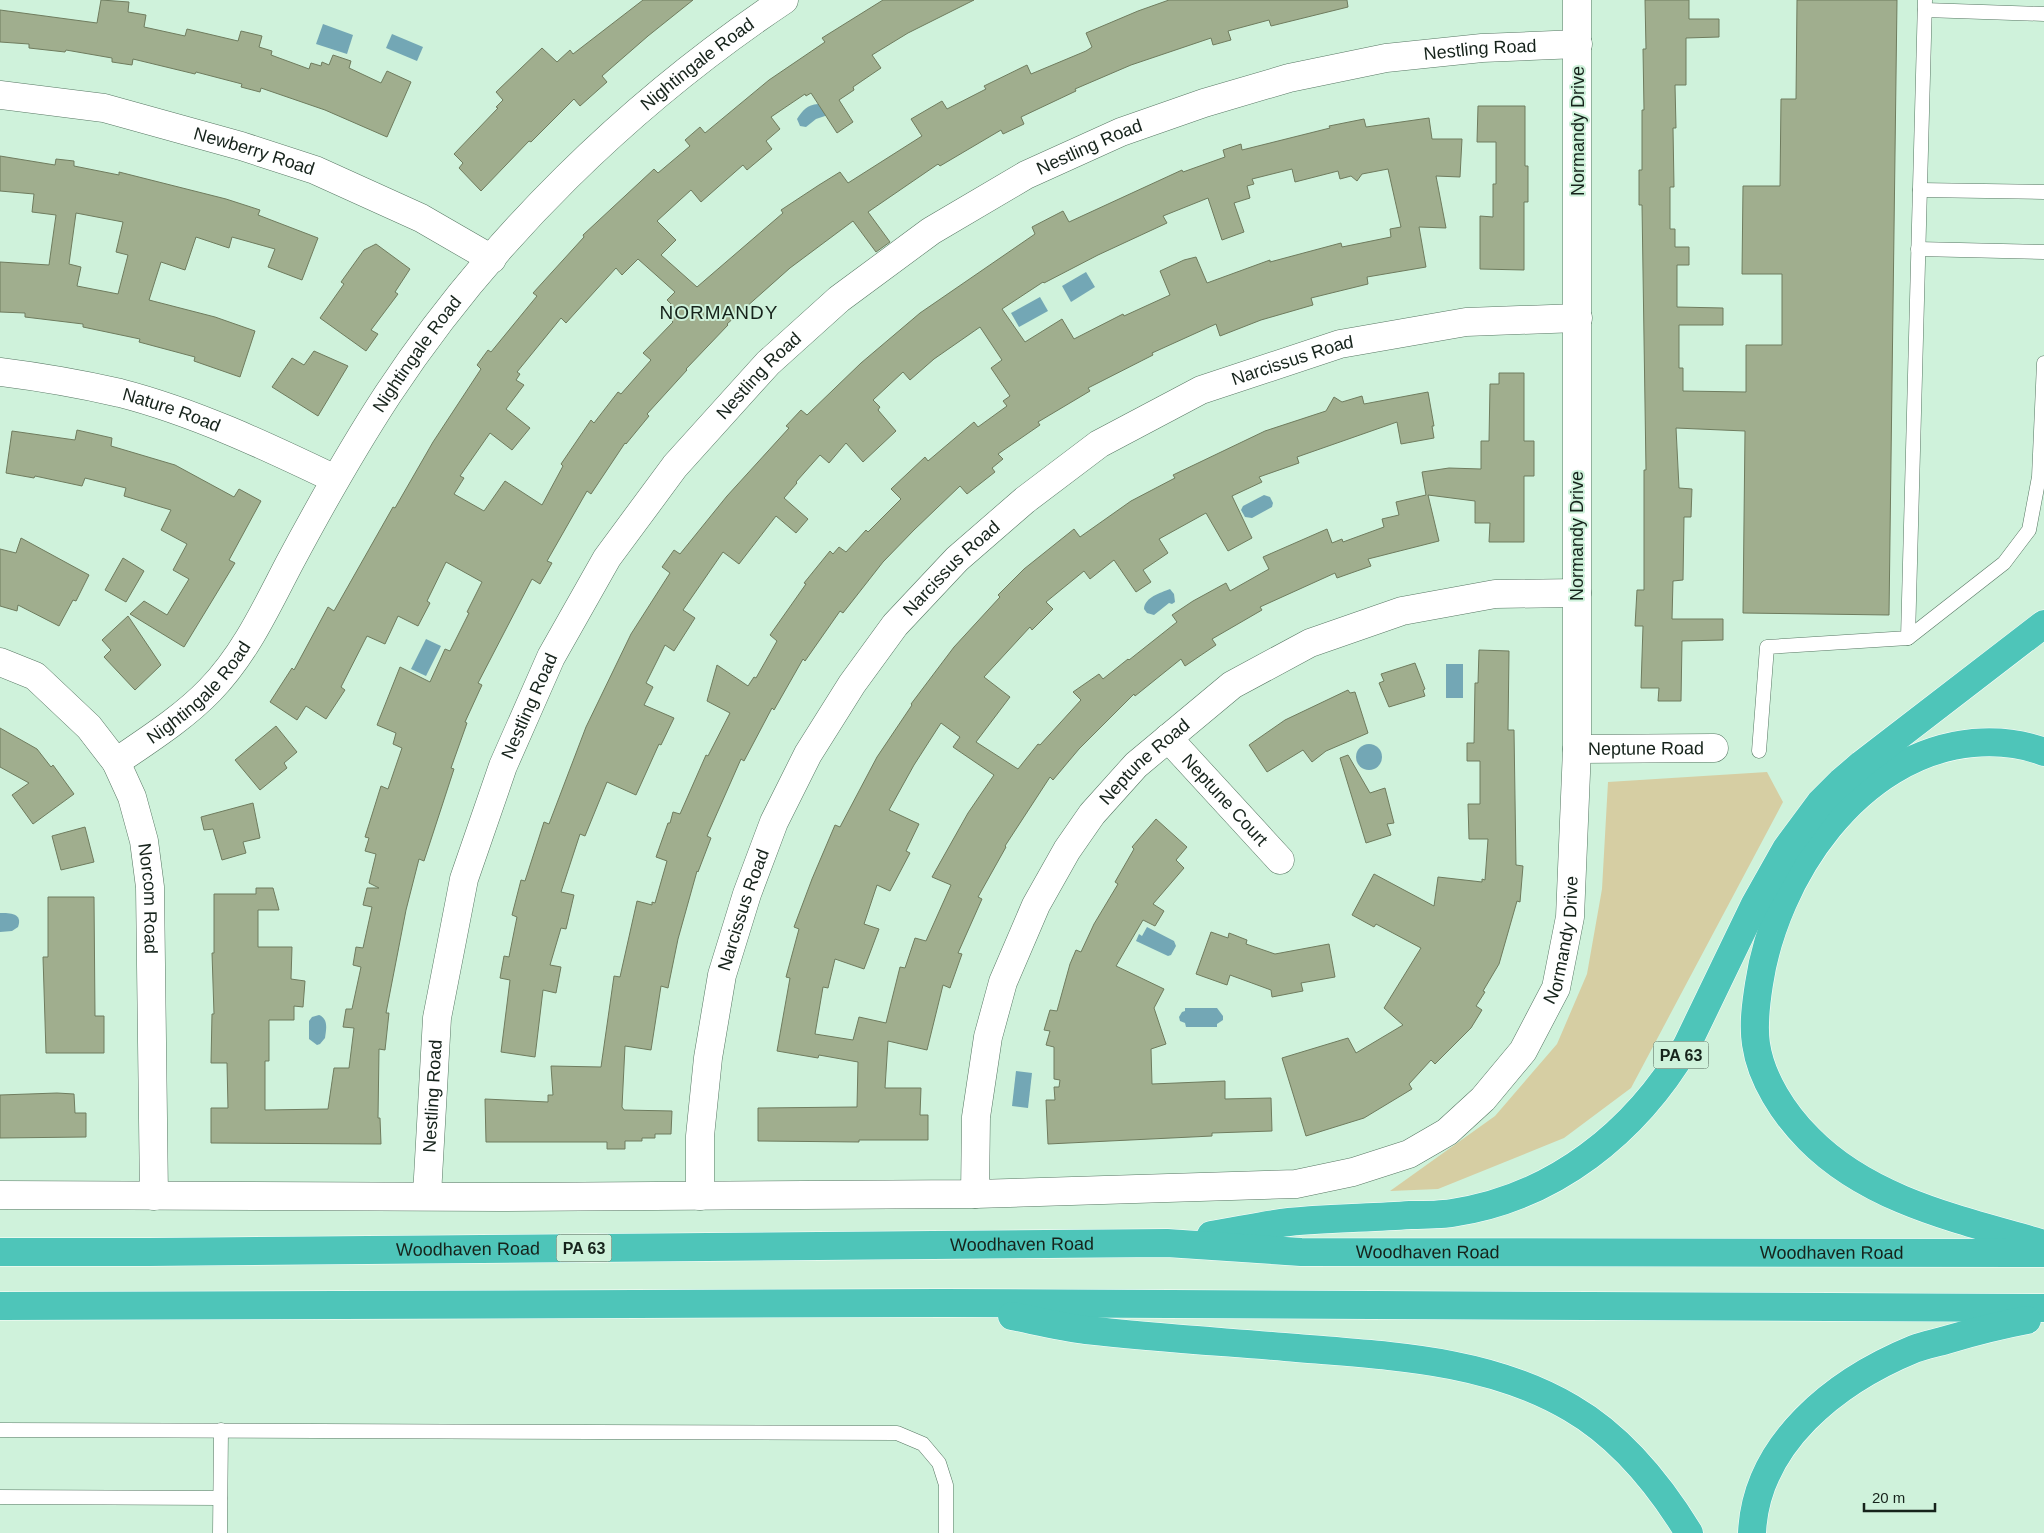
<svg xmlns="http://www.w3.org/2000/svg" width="2044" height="1533" viewBox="0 0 2044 1533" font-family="Arial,sans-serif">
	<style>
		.green { fill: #d6cea3 }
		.water { fill: #73a7b5 }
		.building { fill: #a0ae8e; stroke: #6f7c5e; fill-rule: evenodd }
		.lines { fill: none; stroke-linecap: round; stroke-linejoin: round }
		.lane-casing { stroke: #577763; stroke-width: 15 }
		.street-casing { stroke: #577763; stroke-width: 29 }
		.highway-casing { stroke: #fff; stroke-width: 29 }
		.lane { stroke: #fff; stroke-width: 14 }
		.street { stroke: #fff; stroke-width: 28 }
		.highway { stroke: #4ec5b9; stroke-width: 28 }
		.labels { text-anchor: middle; stroke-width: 4; stroke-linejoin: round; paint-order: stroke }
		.shield { fill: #cff2db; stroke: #4e6155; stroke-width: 1 }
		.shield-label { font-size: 16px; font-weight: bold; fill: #16231b }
		.street-label { font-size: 18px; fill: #16231b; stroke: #cff2db }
		.neighbourhood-label { font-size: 19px; letter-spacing: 1px; fill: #16231b; stroke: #cff2db }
	</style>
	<rect width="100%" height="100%" fill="#cff2db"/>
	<polygon class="green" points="1767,772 1783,802 1631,1088 1564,1138 1438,1189 1390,1191 1495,1116 1557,1044 1587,974 1602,889 1608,782"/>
	<g class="water">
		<polygon points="323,24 353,35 347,54 316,44"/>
		<polygon points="392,34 423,47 417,61 386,48"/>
		<path d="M818,104l10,11 -12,4 -10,8 -6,-1 -3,-7c6,-9 10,-14 21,-15z"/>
		<polygon points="1086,272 1095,287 1071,302 1062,286"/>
		<polygon points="1040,297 1048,311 1019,327 1011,313"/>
		<polygon points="1264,495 1270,497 1273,503 1272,507 1252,518 1245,517 1241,510 1243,506"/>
		<path d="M1170,589l4,5 1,8 -3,2 -3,-1 -15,12 -7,-2 -3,-4c1,-12 16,-16 26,-20z"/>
		<polygon points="426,639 441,646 426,676 411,669"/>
		<rect x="1446" y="664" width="17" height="34"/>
		<circle cx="1369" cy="757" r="13"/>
		<path d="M0,913c10,0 23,0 18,14l-6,4 -12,1z"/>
		<polygon points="1147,927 1174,941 1176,946 1171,955 1168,956 1136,941 1139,934 1142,936"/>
		<polygon points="1185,1008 1217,1008 1223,1016 1223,1020 1217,1024 1217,1027 1186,1027 1185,1023 1180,1021 1179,1017 1182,1012 1185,1011"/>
		<path d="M319,1015c10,4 7,15 6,23l-5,6 -3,1 -8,-6v-18l3,-4z"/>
		<polygon points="1016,1071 1032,1073 1028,1108 1012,1106"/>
	</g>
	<g class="building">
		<polygon points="101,0 129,2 128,12 146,15 144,27 185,36 187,29 238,41 241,31 262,36 259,47 272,51 271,55 309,69 311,63 321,66 322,62 329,65 333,55 351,61 349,68 381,83 387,71 411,82 387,137 325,110 261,88 260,92 241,87 242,84 196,72 195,74 133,59 132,65 112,62 112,58 66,50 65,52 29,48 29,44 0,42 0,10 97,23"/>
		<polygon points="643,0 693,0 648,36 602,76 607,82 580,106 574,99 531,142 529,141 481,191 459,168 463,163 454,154 498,108 496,107 503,100 496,92 542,48 557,62 570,50 573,54"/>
		<path d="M883,0h91l-66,33 -36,22 9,13 -28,19 1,3 -15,10 14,22 -16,11 -26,-40 -5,3 -1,-2 -34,23 9,12 -14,12 6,8 -25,21 -4,-5 -42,37 -10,-12 -34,31 19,19 -15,15 36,32 86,-74 -2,-3 38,-25 21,-13 8,11 74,-47 -11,-17 31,-18 5,8 39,-20 -2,-3 43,-21 4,9 55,-23 6,-4 -6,-14 52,-22 31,-11h178l1,7 -77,19 -2,-6 -41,11 3,9 -18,5 -2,-7 -80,27 -56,24 1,2 -55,26 3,7 -21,10 -2,-4 -61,36 -2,-2 -70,48 22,30 -14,10 -23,-31 -63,47 -63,56 1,1 -42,44 1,1 -40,44 2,2 -23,28 -1,-1 -34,51 -4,-3 -40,70 5,2 -12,21 -8,-5 -54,104 4,2 -17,37 2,1 -16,45 3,1 -30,92 -5,-2 -13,51 -20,103h3l-4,37 -6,-1 -1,69h2l1,26 -170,-1v-35h17l-1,-45h-16l1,-49h2l-2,-61h2v-59h42v-6h17l6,22h-21v37h34l-1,32 14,2 -2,26 -9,-1v14h-25v41h-4v49l63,-1 6,-41h15l5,-40 -11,-1 3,-18h6l9,-42 -8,-2 3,-18 7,1 9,-41 -9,-2 4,-17h12l-10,-5 7,-29 -11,-3 4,-13 -4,-1 16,-51 7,3 14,-41 -9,-4 3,-11 -19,-8 23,-58 30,15 15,-33 5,2 19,-38 -2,-1 15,-30 -36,-20 -19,39 3,2 -12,23 -20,-10 -13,28 -18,-8 -26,51 4,3 -19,29 -20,-13 -9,14 -27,-18 22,-34 2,2 34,-63 6,4 59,-104 2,1 38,-66 48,-73 -4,-4 11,-15 3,2 46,-56 -4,-3 51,-56 -1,-2 71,-66 4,4 32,-27 -5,-6 15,-13 5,6 64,-53 56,-38 -3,-4zM638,259l37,33 -8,8 9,9 -8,8 5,5 -30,31 8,7 -30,34 -3,-2 -24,31 -3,-3 -30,44 2,2 -21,39 -37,-24 -21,30 -30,-17 10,-16 -4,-2 30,-43 22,17 18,-22 -24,-19 18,-24 -8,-5 4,-6 -3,-2 44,-54 5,5 50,-55 6,7z"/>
		<polygon points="1645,0 1689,0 1689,19 1719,19 1719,37 1686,38 1686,85 1675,85 1676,128 1673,128 1674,187 1670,187 1670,229 1675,229 1675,247 1689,247 1689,265 1677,265 1677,307 1723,308 1723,325 1679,325 1679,368 1683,368 1683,391 1746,392 1746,345 1782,345 1782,274 1742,274 1743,186 1780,186 1781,99 1796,99 1797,0 1897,0 1889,615 1743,613 1745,431 1676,428 1679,488 1692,489 1691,517 1684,517 1683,580 1673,581 1672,619 1723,619 1723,640 1682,641 1681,701 1658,701 1659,688 1641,688 1643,626 1635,626 1637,590 1644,590 1644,470 1646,470 1642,205 1639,205 1639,170 1642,170 1642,110 1644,110 1643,49 1646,49"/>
		<polygon points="1478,106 1525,106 1525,166 1528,166 1528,202 1524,202 1524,270 1480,269 1480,216 1493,217 1493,184 1496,184 1496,142 1477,142"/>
		<path d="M1429,118l3,21h30l-2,38 -24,-1 10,52 -27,-1 7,40 -59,10 1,7 -57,14 2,7 -52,15 -41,16 -4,-12 -64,29 1,2 -65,33 2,3 -52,31 2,3 -42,29 5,5 -11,9 3,4 -28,22 -7,-8 -46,44 -31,32 -40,51 -3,-2 -35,50 -2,-2 -29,51 -2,-2 -28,53 -3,-2 -34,77 4,2 -13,34 -1,-1 -19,68 -10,49 -7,-2 -10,64 -26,-4 -3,61 2,3 48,1 -1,23h-16v4h-13v3h-17v8h-18v-7h-121l-1,-43 63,3v-7h5l-2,-29 50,1 13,-91 6,1 17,-76 15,4v-3l3,1 12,-42 -11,-4 12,-34h2l3,-11 7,2 26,-59 2,1 22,-43 -23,-12 10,-36 31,21 6,-9 2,1 21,-37 -7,-6 36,-51 -2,-1 26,-32 3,3 6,-7 7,5 20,-22 2,2 33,-33 -10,-10 34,-32 3,4 46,-39 4,5 29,-21 -4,-5 7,-5 -19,-28 11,-8 -22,-33 -46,32 -24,21 -7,-8 -30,28 7,7 -2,3 18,21 -33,31 -17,-19 -17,20 -9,-8 -24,27 1,1 -13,15 24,21 -12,14 -20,-17 -37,48 -16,-12 -40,58 12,8 -21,33 -9,-6 -19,38 7,4 -9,18 30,13 -13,27 -2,-1 -23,51 -29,-13 -22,54 -5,-2 -19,58 13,3 -8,34 -5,-1 -11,37 11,2 -5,26 -13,-3 -8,67 -34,-5 9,-72 -10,-2 4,-22 5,1 8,-40 -5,-2 9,-35 4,1 19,-59 5,2 37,-97 45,-93 39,-61 -8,-6 12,-17 6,4 47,-58 62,-68 -3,-2 15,-16 6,5 54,-52 59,-50 115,-79 -3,-7 31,-16 6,11 113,-52 1,2 42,-15 -2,-7 18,-6 1,6 88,-22 -1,-2 35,-7 2,8zM1292,169l3,13 43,-11 2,8 11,-3 6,5 5,-7 26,-5 13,58 -11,2 1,8 -49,10 -1,-4 -71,19v-2l-63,23 -11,-26 -12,3 -24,11 10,24 -46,21 -1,-2 -49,25 -12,-20 -37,23 -23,-33 41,-27 1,1 54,-28 69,-32 -4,-7 45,-18 14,42 22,-8 -10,-29 16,-5 -3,-12 7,-2 -2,-5z"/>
		<path d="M0,156l55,9 1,-6 18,2v5l45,9v-3l107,27 34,11 -2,5 60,23 -16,42 -34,-13 7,-18 -43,-12 -3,11 -33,-11 -11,33 -24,-8 -12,38 66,17 40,14 -15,46 -46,-16 1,-4 -56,-15 1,-3 -57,-12v-3l-58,-7v-4l-25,-1v-50l49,3 7,-50 -24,-3 2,-18 -34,-3zM76,213l47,9 -7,30 12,3 -10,39 -41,-8 4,-19 -12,-3z"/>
		<polygon points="376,244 410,269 395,292 398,294 371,330 378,334 366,351 320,318 344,284 341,282 364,250"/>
		<polygon points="314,351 348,366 318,416 272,387 292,358 304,365"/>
		<path d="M1499,373h25v68h10v35h-10v66h-35l1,-19h-15v-22l-47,-6 11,46 -71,18 3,7 -34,12 -2,-5 -75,34 2,3 -50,29 4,6 -31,21 -4,-7 -46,37 -1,-2 -55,55 -26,31 -3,-3 -45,69 1,1 -28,50 4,2 -24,54 4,1 -12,34 -7,-3 -16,65 -39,-9 -3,47h36l-1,27h8v25h-69v2l-101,-1v-33l99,-1 1,-45 -39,-7 -1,3 -41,-7 13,-73 -4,-1 13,-48 -5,-2 18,-48 23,-54 5,2 37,-70 35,-52 -1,-1 43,-57 46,-50 -2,-2 26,-26 50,-40 6,8 51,-36 44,-23 -2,-3 92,-44 61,-20 8,-14 8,5 20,-6 2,8 64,-12 6,34h-2l2,12 -33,6 -4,-22 -100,35 2,6 -40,14 3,5 -30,14 20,42 -24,13 -22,-38 -47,26 9,14 -25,17 8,12 -15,10 -22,-32 -24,19 -6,-8 -38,31 7,7 -21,21 -2,-3 -46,50 26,20 -34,45 42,27 20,-25 2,1 41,-45 -8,-8 26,-18 4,5 25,-20 1,1 48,-38 -5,-7 21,-14 33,-18 4,8 39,-22 -6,-12 64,-28 5,14 10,-4 1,3 41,-15 -2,-8 17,-4 -3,-13 30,-7 -4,-23 27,-4 32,1v-28h8l1,-57h9zM941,723l19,14 -7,10 41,28 -26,38 -36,64 19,8 -25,56 -11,-3 -10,30 -5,-1 -14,56 -27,-6 -6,23 -38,-6 8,-47 5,1 7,-29 29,10 15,-40 -15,-5 13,-39 13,6 20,-38 -4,-2 13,-27 -30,-14 25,-45z"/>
		<polygon points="77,430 112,438 111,446 175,465 234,497 239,489 261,501 229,560 235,563 184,647 130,614 144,601 167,615 189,579 173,570 187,544 161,530 171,510 124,496 126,488 85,478 82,486 35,476 34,478 6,473 12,431 75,440"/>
		<polygon points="21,538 89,575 76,601 73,600 59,626 18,605 17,611 0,606 0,549 16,553"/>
		<polygon points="123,558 144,571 126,602 105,590"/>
		<polygon points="128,616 161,665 135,690 104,657 111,650 102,640"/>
		<polygon points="1479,650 1509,651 1508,730 1514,730 1516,865 1523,866 1520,902 1517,901 1499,964 1483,991 1485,992 1476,1006 1482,1010 1471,1028 1435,1064 1431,1060 1409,1084 1412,1089 1364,1118 1306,1136 1282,1058 1348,1038 1356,1053 1403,1025 1384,1008 1421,948 1376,924 1374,927 1352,915 1374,874 1434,906 1438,877 1482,882 1482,879 1485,880 1488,839 1469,839 1468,804 1480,804 1480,761 1467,761 1467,743 1474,743 1475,683 1478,683"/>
		<polygon points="1415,663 1425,689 1423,690 1425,696 1389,707 1379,683 1384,681 1381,674"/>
		<polygon points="1348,690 1350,693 1355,692 1368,733 1326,751 1312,762 1303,750 1267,772 1249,745 1285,720"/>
		<polygon points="276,726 297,752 284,763 287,768 260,790 235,760"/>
		<polygon points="0,728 37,749 51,767 53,765 74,794 33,824 12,795 29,783 0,767"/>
		<polygon points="1348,755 1370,793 1385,788 1394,823 1387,824 1391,835 1366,843 1340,758"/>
		<polygon points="253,803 260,838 243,842 246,853 222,860 213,829 204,830 201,817"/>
		<polygon points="1156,819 1187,847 1176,860 1184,868 1153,904 1164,911 1155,926 1143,920 1116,966 1164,989 1154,1008 1166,1044 1151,1049 1152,1084 1225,1081 1225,1099 1271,1098 1272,1131 1212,1133 1212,1136 1048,1144 1046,1100 1055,1100 1054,1087 1059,1087 1060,1080 1054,1079 1054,1047 1046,1045 1050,1031 1044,1030 1050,1010 1057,1011 1070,964 1076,950 1081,952 1094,924 1118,884 1115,882 1134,849 1132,847"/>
		<polygon points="85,827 94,862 61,870 52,836"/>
		<polygon points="48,897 94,897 95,1016 104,1016 104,1053 46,1053 43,957 48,957"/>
		<polygon points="1211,932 1228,938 1229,933 1247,940 1246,944 1275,954 1329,944 1335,977 1301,983 1303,991 1272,997 1271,990 1230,975 1227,985 1196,974"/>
		<polygon points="57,1093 74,1094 75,1113 86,1113 86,1137 0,1138 0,1095"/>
	</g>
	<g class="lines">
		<g class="lane-casing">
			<g id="lane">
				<polyline points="1925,10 2044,14"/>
				<polyline points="1920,190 2044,192"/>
				<polyline points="1918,249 2044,252"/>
				<polyline points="1908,638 2004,563 2029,530 2039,477 2044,363"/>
				<polyline points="1759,751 1767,647 1908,638 1925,0"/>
				<polyline points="0,1430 897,1433 923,1444 939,1463 946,1485 946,1533"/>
				<polyline points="0,1497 220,1498"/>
				<polyline points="220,1533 221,1430"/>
			</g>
		</g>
		<g class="street-casing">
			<g id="street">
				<path id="s1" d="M0,95l104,13 137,38 74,24 106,48 71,41"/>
				<path id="s2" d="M0,372c40,5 80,12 120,21 74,19 146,53 215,86"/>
				<path id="s3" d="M0,662l35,14 54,51 27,35 16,35 12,44 6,46 4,309"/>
				<path id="s4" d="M1168,738l112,122"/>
				<path id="s5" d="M1577,749l137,-1"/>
				<path id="s6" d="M116,762c32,-22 67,-44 94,-72 35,-36 56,-82 79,-126 31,-58 63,-115 99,-170 102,-155 242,-291 396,-394"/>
				<path id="s7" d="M975,1194l1,-77 12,-80 15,-55 33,-77 31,-55 25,-36 44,-49 96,-80 78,-42 92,-32 93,-17 82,-1"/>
				<path id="s8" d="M0,1195l499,2 476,-3 321,-10 57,-12 56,-18 38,-22 36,-33 40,-48 33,-63 14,-71 7,-168v-749"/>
				<path id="s9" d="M427,1195l10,-177 27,-139 39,-113 48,-109 56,-99 68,-92 93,-103 71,-64 92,-68 95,-56 95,-43 83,-29 85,-25 97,-20 96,-10 96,-4"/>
				<path id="s10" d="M700,1196v-60l8,-78 14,-83 25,-81 27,-72 34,-68 44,-70 43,-59 62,-66 68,-59 74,-56 102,-54 139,-46 126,-22 112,-4"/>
			</g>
		</g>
		<g class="highway-casing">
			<g id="highway">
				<path d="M2044,752c-23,-9 -46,-11 -71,-9 -116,11 -198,134 -214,241 -3,19 -6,40 -3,60 5,35 28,70 53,95 62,63 154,81 235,105"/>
				<path d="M1211,1235c26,-4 52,-10 78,-13 40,-4 81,-4 121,-7 14,0 29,0 42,-2 102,-15 184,-81 235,-168l68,-141 31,-55 34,-46 21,-21 21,-18 182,-140"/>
				<path id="s11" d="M0,1252h149l1018,-9 134,9 743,1"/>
				<polyline points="0,1306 942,1303 2044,1308"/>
				<path d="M1012,1316c25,5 49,11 74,14 70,8 141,12 211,18 94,8 191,11 274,60 50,29 88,76 118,125"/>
				<path d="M1752,1533c4,-90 84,-152 162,-184 10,-4 22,-6 32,-9 27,-8 54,-15 81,-20"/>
			</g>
		</g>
		<use href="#lane" class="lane"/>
		<use href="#street" class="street"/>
		<use href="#highway" class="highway"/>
	</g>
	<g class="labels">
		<g class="shield">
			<rect x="1653.5" y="1041.5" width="55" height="27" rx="4"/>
			<rect x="556.5" y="1234.5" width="55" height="27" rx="4"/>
		</g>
		<g class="shield-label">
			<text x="1681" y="1061">PA 63</text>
			<text x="584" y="1254">PA 63</text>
		</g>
		<g class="street-label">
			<text dy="6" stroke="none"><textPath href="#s9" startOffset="1719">Nestling Road</textPath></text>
			<text dy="6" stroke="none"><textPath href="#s6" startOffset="919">Nightingale Road</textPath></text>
			<text transform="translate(1578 131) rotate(-90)" y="6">Normandy Drive</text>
			<text dy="6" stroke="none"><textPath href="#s9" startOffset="1314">Nestling Road</textPath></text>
			<text dy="6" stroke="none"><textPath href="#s1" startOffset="261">Newberry Road</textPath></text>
			<text dy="6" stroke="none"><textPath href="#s6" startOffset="514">Nightingale Road</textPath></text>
			<text dy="6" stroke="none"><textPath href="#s10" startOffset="1101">Narcissus Road</textPath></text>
			<text dy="6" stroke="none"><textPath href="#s9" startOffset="909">Nestling Road</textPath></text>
			<text dy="6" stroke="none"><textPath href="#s2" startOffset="176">Nature Road</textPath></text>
			<text transform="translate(1577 536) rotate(-90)" y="6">Normandy Drive</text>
			<text dy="6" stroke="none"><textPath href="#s10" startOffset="696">Narcissus Road</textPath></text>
			<text dy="6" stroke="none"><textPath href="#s6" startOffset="109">Nightingale Road</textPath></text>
			<text dy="6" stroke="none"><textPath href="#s9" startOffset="504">Nestling Road</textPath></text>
			<text dy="6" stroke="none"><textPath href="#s5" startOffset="69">Neptune Road</textPath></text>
			<text dy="6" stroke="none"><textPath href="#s7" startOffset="480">Neptune Road</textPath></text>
			<text dy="6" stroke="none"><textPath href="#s4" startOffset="84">Neptune Court</textPath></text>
			<text dy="6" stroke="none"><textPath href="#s3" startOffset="298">Norcom Road</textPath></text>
			<text dy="6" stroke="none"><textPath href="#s10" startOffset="291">Narcissus Road</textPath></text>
			<text dy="6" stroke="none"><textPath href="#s8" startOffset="1688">Normandy Drive</textPath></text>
			<text dy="6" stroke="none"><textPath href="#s9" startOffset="99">Nestling Road</textPath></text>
			<text dy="6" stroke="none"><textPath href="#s11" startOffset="1022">Woodhaven Road</textPath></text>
			<text dy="6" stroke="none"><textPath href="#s11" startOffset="468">Woodhaven Road</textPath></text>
			<text dy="6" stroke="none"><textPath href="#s11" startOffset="1428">Woodhaven Road</textPath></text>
			<text dy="6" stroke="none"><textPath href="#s11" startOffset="1832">Woodhaven Road</textPath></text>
		</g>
		<g class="neighbourhood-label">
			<text x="719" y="319">NORMANDY</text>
		</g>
	</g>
	<path d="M1864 1503v8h71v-8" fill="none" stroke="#16231b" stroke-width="2.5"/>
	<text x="1872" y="1503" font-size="15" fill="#16231b" stroke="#cff2db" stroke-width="4" paint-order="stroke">20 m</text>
</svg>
